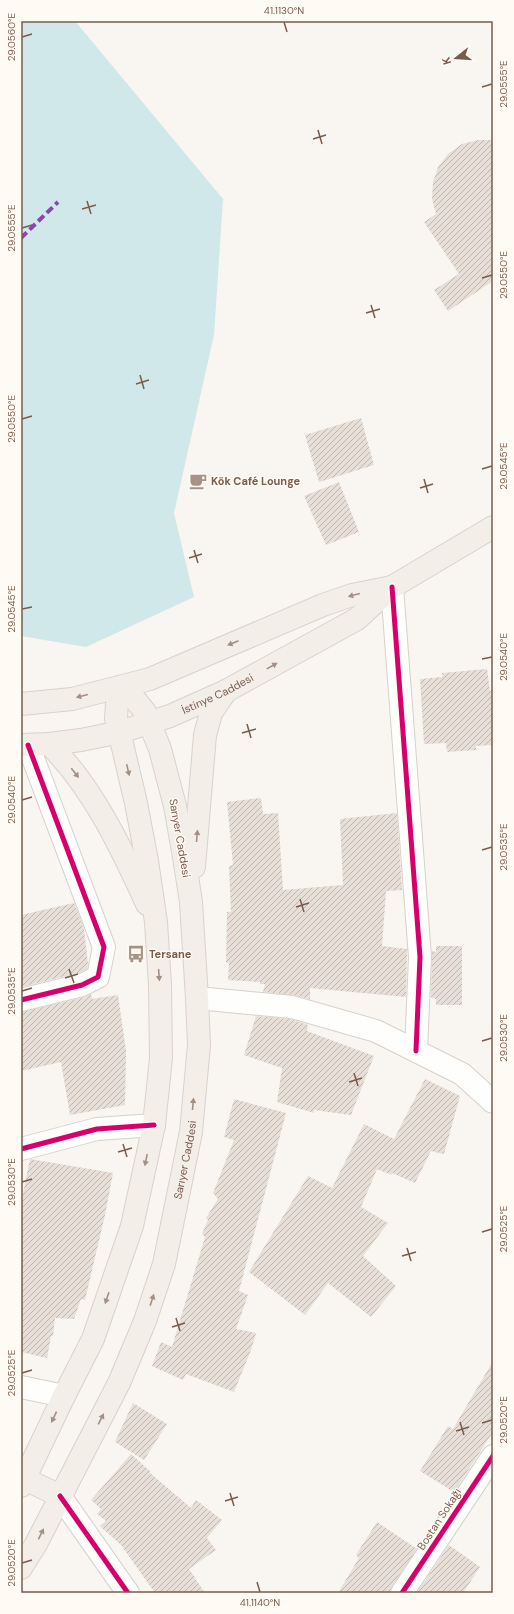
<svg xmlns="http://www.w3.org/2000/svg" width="514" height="1614" viewBox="0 0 514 1614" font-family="'DM Sans',sans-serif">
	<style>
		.water { fill: #d0e8ea }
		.building { fill: url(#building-hatch) }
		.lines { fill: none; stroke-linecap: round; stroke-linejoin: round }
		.minor-casing { stroke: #d7d1cb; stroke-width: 24 }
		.major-casing { stroke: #dad1cc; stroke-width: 24 }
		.minor { stroke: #fefefd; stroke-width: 22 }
		.major { stroke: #f3eee8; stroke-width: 22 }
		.quiet { stroke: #8e44ad; stroke-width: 4; stroke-dasharray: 8 4; stroke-linecap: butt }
		.cycleway-casing { stroke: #fffaf3; stroke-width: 8 }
		.cycleway { stroke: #d6006c; stroke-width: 5 }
		.oneway { fill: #a48f83 }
		.ticks { fill: none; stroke: #7a5c4d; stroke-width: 1.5 }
		.labels { text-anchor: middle; stroke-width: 3; stroke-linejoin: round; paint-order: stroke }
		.poi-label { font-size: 11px; font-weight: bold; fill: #7a5c4d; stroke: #fffaf3; text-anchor: start }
		.street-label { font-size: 11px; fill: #7a5c4d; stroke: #fffaf3 }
		.neatline { fill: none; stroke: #7a5c4d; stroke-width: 1.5 }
		.ticks-label { font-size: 10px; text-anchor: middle; fill: #7a5c4d }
	</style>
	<defs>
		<pattern id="building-hatch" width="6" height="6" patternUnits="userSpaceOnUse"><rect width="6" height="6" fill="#e6ded7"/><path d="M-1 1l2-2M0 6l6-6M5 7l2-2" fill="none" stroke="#bfb7b1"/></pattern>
	</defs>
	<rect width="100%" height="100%" fill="#f9f5f0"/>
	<polygon class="water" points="21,21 75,21 223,199 214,335 174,513 194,597 86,647 21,636"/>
	<g class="building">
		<polygon points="478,140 493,140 493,281 448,311 434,290 459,274 424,222 436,214 432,199 433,182 438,167 448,154 462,144"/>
		<polygon points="361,418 374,465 319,482 305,435"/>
		<polygon points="339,482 359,532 326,545 304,496"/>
		<polygon points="487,669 490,691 493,690 493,745 476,746 476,750 447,752 446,743 424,744 420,679 442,677 442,673"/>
		<polygon points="261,798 263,814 278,813 283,890 343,885 340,819 397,813 402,890 386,891 382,946 407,949 406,997 310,988 310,999 293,995 263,992 265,984 260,984 260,982 228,980 229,963 226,962 227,912 231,912 229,866 233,865 227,802"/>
		<polygon points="74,903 84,929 88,964 87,969 78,973 21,987 21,915"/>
		<polygon points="436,946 462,946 462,1005 436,1005 436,999 431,998 432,951 436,952"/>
		<polygon points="91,994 92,999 118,995 126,1051 125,1105 70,1115 61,1062 21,1071 21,1012 85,997"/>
		<polygon points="256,1016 290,1019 308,1025 307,1031 374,1056 351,1115 314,1110 314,1113 277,1102 282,1068 244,1055"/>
		<polygon points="425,1079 460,1096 444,1154 431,1151 415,1183 392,1173 391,1175 377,1169 361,1207 388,1223 363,1256 396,1286 371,1317 328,1283 305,1315 249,1272 308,1176 332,1188 364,1124 394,1139"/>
		<polygon points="234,1099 286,1113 239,1291 248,1295 236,1329 256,1333 251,1350 234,1392 186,1374 183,1380 152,1366 161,1342 172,1347 205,1237 202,1234 208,1220 206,1218 218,1199 213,1193 234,1140 224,1137"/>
		<polygon points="30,1159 113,1173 105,1215 85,1300 81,1299 74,1319 55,1318 53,1336 51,1336 47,1358 21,1352 21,1203"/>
		<polygon points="493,1361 493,1432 454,1492 420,1471 448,1426 453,1429"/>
		<polygon points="133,1403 167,1424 144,1460 115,1442"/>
		<polygon points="131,1454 150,1471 150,1473 191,1508 196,1500 222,1520 207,1538 216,1550 189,1569 205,1593 155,1593 121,1545 100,1526 106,1521 97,1514 101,1509 91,1500"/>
		<polygon points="377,1522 417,1549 392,1586 390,1593 338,1593 359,1558 356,1555"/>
		<polygon points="449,1545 480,1567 463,1593 417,1593"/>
	</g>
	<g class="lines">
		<g class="minor-casing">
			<g id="minor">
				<polyline points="392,587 420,957 416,1051"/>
				<polyline points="197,998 292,1007 376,1031 462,1074 493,1102"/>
				<polyline points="21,1000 82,985 98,977 104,947 28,745"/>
				<polyline points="21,1149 97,1129 154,1125"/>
				<polyline points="21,1387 64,1396"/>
				<polyline points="60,1496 128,1593"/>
				<polyline points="402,1593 493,1456"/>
			</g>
		</g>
		<g class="major-casing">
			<g id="major">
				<polyline points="21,704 72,699 150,679 323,605 352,595 392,587"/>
				<path d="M49,744c43,42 73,105 98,160"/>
				<path id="s1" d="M21,745l28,-1 32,-4 39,-8 50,-16 56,-25 131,-72 35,-32 101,-60"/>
				<polyline points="194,867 205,735 211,713 226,691"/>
				<polyline points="25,1479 60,1496"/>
				<polyline points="21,1486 64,1396 93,1339 132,1226 154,1125 161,1058 160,985 156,922 147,861 136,803 116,718 117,704 120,687"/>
				<path id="s2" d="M21,1568l15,-24 83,-161 26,-62 19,-57 27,-132 8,-87 -2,-47 -6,-96 -7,-45 -9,-51 -15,-57 -15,-37 -12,-15 -13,-10"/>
			</g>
		</g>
		<use href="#minor" class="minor"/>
		<use href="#major" class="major"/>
		<polyline class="quiet" points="21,238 58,202"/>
		<g class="cycleway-casing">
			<g id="cycleway">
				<polyline points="392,587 420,957 416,1051"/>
				<polyline points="21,1000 82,985 98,977 104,947 28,745"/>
				<polyline points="21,1149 97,1129 154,1125"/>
				<polyline points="60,1496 128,1593"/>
				<polyline points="402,1593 493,1456"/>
			</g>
		</g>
		<use href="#cycleway" class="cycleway"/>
	</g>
	<defs><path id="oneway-solid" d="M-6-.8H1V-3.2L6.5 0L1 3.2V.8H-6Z"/></defs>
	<g class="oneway">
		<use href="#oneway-solid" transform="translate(354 595) rotate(165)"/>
		<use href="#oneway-solid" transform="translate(233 643) rotate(157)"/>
		<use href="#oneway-solid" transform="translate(272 666) rotate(-29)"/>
		<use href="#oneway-solid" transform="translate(82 696) rotate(166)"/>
		<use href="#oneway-solid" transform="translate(128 770) rotate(77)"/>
		<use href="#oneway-solid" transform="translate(75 773) rotate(52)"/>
		<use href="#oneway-solid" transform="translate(197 836) rotate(-85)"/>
		<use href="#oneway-solid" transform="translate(159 975) rotate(86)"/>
		<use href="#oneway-solid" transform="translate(193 1104) rotate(-85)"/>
		<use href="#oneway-solid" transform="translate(146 1160) rotate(102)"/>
		<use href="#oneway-solid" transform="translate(107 1298) rotate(109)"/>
		<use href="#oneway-solid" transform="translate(152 1300) rotate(-72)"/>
		<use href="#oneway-solid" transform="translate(54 1417) rotate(115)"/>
		<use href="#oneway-solid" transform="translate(101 1419) rotate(-63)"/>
		<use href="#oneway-solid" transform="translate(41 1534) rotate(-64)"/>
	</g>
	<path class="ticks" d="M284,22l3,10M22,37l10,-3M482,87l10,-3M318,130l4,14M313,139l13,-4M87,201l4,13M82,209l14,-4M22,228l10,-3M482,278l10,-3M371,305l4,13M366,313l14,-4M140,375l4,14M136,384l13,-4M22,419l10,-3M482,469l10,-3M424,479l4,14M420,488l13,-4M194,550l4,13M189,558l13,-4M22,609l10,-2M482,659l10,-2M247,724l4,14M242,733l14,-4M22,800l10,-3M482,850l10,-3M300,899l4,13M296,907l13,-4M69,969l5,14M65,978l13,-4M22,991l10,-3M482,1041l10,-3M354,1073l4,13M349,1082l13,-4M123,1144l4,13M118,1152l14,-4M22,1182l10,-3M482,1232l10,-3M407,1248l4,13M402,1256l14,-4M176,1318l4,13M172,1327l13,-4M22,1373l10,-3M460,1422l4,13M482,1423l10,-3M456,1431l13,-4M230,1493l4,13M225,1501l13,-4M22,1563l10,-3M257,1582l3,10"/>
	<defs>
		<g id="cafe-bare" transform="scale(1.38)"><path d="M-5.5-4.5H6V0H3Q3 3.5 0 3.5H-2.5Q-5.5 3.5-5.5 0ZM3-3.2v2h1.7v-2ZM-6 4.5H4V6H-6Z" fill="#a69286" stroke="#fffaf3" stroke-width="2.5" paint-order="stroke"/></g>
		<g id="bus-bare" transform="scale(1.38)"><path d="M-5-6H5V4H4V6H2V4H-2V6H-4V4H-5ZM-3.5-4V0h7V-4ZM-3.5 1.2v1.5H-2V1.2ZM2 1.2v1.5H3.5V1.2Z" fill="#a69286" stroke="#fffaf3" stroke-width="2.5" paint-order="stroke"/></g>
	</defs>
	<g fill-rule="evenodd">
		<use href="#cafe-bare" x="198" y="481"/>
		<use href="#bus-bare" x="136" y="954"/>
	</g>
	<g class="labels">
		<g class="poi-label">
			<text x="211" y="485">Kök Café Lounge</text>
			<text x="149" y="958">Tersane</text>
		</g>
		<g class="street-label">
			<text dy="4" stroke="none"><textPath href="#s1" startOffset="205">İstinye Caddesi</textPath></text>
			<text transform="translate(180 838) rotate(80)" y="4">Sarıyer Caddesi</text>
			<text dy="4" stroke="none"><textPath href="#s2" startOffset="443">Sarıyer Caddesi</textPath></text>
			<text transform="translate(439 1519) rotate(-57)" y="4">Bostan Sokağı</text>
		</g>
	</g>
	<rect width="514" height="1614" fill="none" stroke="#fffaf3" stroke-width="44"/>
	<g transform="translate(456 58) rotate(253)" stroke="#fffaf3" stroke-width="3" paint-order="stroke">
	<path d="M0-3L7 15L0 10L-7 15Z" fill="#7a5c4d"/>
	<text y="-6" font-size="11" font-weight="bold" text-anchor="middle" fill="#7a5c4d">K</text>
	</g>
	<rect x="22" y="22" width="470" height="1570" class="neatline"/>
	<g class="ticks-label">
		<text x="284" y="14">41.1130°N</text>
		<text transform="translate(11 37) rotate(-90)" y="4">29.0560°E</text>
		<text transform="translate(503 84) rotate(-90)" y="4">29.0555°E</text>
		<text transform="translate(11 228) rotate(-90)" y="4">29.0555°E</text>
		<text transform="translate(503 275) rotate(-90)" y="4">29.0550°E</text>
		<text transform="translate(11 419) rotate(-90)" y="4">29.0550°E</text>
		<text transform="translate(503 466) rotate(-90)" y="4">29.0545°E</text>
		<text transform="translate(11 609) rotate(-90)" y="4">29.0545°E</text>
		<text transform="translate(503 657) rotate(-90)" y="4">29.0540°E</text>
		<text transform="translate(11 800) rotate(-90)" y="4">29.0540°E</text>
		<text transform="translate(503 847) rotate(-90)" y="4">29.0535°E</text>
		<text transform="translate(11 991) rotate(-90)" y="4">29.0535°E</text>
		<text transform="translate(503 1038) rotate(-90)" y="4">29.0530°E</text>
		<text transform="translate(11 1182) rotate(-90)" y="4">29.0530°E</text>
		<text transform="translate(503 1229) rotate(-90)" y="4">29.0525°E</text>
		<text transform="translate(11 1373) rotate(-90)" y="4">29.0525°E</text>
		<text transform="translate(503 1420) rotate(-90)" y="4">29.0520°E</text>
		<text transform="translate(11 1563) rotate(-90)" y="4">29.0520°E</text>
		<text x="260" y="1606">41.1140°N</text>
	</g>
</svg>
